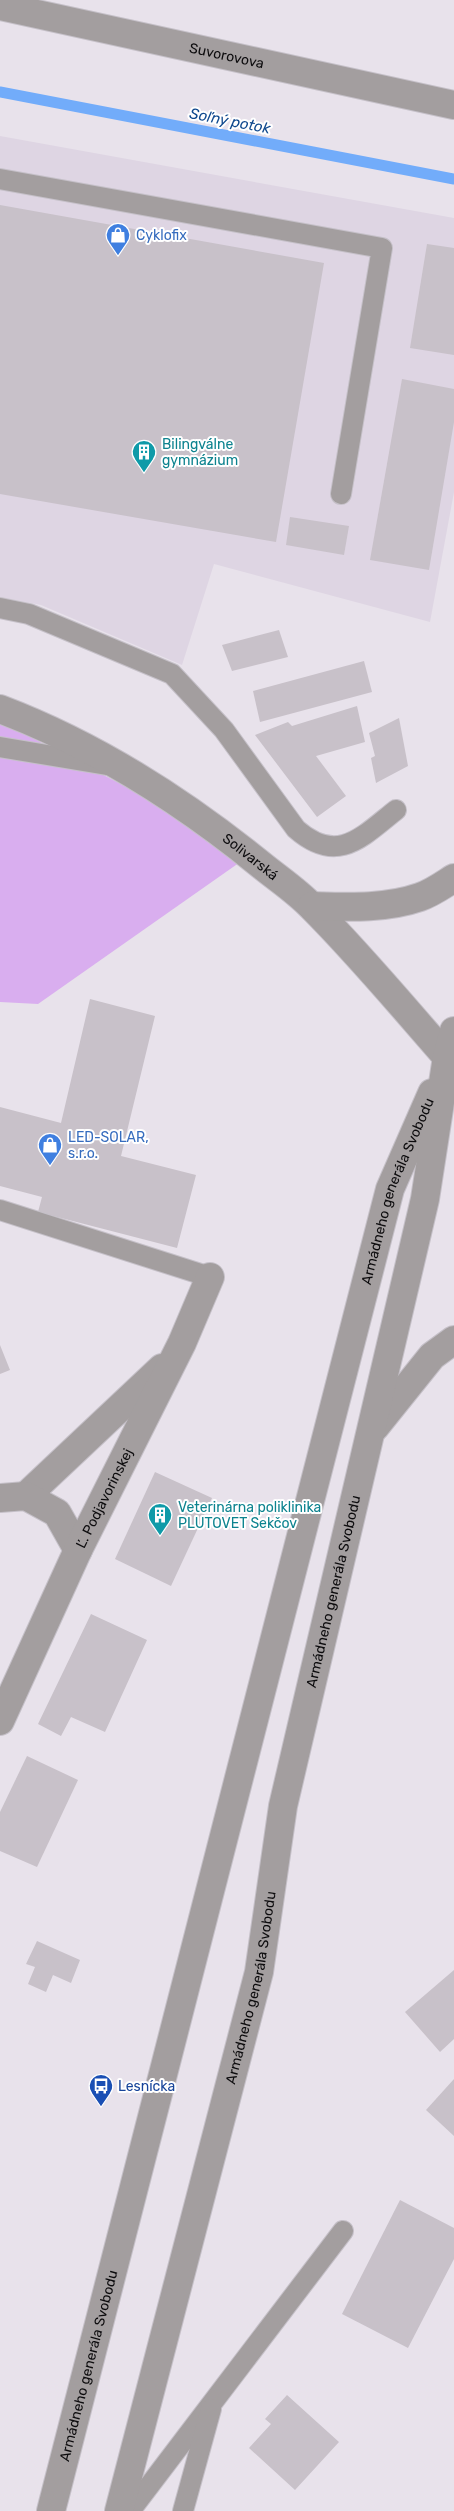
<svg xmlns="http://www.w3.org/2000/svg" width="454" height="2511" viewBox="0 0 454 2511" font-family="Rubik,sans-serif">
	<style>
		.built { fill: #ded5e3 }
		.green { fill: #d9aeef }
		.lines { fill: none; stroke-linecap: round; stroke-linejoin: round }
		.stream { stroke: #72acfa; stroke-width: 11 }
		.building { fill: #c8c1c9 }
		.service-casing { stroke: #c5c0c8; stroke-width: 22 }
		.minor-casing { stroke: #c5c0c8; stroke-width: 30 }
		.tertiary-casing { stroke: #c5c0c8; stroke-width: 30 }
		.service { stroke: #a39e9f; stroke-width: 20 }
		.minor { stroke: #a39e9f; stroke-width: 28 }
		.tertiary { stroke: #a39e9f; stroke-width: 28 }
		.labels { text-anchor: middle; stroke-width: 4; stroke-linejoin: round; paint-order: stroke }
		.street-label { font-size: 14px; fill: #0d0c0e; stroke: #fff }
		.shop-label { font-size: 14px; fill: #366cbe; stroke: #fff; text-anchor: start }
		.culture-label { font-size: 14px; fill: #0d838f; stroke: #fff; text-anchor: start }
		.transit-label { font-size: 14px; fill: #164399; stroke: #fff; text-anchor: start }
		.water-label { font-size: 15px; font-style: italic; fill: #10498e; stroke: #fff }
	</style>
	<rect width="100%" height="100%" fill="#e8e2eb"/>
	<polygon class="built" points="0,136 454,218 454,492 430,622 214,564 182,665 41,605 0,597"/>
	<polygon class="green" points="0,721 253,853 38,1004 0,1002"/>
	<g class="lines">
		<polyline class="stream" points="0,92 454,179"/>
	</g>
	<g class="building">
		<polygon points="0,205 324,263 276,542 0,494"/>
		<polygon points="427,244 454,248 454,355 410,348"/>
		<polygon points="402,379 454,389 454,422 429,570 370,560"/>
		<polygon points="290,517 349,526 344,555 286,545"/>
		<polygon points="279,630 288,657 232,671 222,645"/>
		<polygon points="364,661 372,692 260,722 253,691"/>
		<polygon points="357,706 365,742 316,756 346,796 317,817 255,735 288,722 292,726"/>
		<polygon points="399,718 408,766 376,783 371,758 375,756 369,733"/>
		<polygon points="90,999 155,1016 121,1156 196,1175 177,1248 38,1212 42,1197 0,1186 0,1107 61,1123"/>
		<polygon points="0,1345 10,1370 0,1374"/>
		<polygon points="155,1472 212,1498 171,1586 115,1559"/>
		<polygon points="91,1614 147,1640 105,1732 71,1717 61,1736 38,1724"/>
		<polygon points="27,1756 78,1780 37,1867 0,1851 0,1812"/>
		<polygon points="37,1941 80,1960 71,1983 53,1975 46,1992 28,1984 35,1967 26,1964"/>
		<polygon points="454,1970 454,2039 440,2052 405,2012"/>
		<polygon points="454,2079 454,2136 426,2110"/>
		<polygon points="400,2200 454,2228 454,2259 408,2348 342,2314"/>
		<polygon points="287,2395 339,2442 295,2490 249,2448 271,2424 265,2419"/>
	</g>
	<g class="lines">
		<g class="service-casing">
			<g id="service">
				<polyline points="0,179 382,248 341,494"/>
				<path d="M0,608l29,6 143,60 52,56 72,99c41,36 65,9 100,-19"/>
				<polyline points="0,747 107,765"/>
				<polyline points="0,1210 210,1277"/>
				<polyline points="130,2511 343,2231"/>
				<polyline points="183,2511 211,2409"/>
			</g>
		</g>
		<g class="minor-casing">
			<g id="minor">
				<path id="s1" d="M0,6l454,99"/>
				<polyline points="26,1496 162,1368"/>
				<polyline points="0,1498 26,1496 57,1513 78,1550"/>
				<path id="s2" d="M0,1721l78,-171 104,-207 28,-66"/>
			</g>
		</g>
		<g class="tertiary-casing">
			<g id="tertiary">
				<path id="s3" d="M0,709c95,36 181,91 260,155 17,14 37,27 52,43 50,50 95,105 142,158"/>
				<path d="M312,906c35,1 74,3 108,-9 12,-4 23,-12 34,-19"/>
				<polyline points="375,1427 432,1356 454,1340"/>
				<path id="s4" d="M51,2511l339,-1322 42,-96"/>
				<path id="s5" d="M119,2511l140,-539 24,-166 142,-607 22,-142 7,-26"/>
			</g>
		</g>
		<use href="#service" class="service"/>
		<use href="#minor" class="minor"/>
		<use href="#tertiary" class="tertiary"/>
	</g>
	<defs>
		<g id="shop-pin" transform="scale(1.25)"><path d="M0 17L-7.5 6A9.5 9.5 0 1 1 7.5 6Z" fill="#3f7fe0" stroke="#fff"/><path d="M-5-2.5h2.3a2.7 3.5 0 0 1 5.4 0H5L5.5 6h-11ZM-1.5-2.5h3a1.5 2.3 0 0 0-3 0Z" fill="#fff"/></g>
		<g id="building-pin" transform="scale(1.25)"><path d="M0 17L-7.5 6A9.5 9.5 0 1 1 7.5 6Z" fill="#0f9aa8" stroke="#fff"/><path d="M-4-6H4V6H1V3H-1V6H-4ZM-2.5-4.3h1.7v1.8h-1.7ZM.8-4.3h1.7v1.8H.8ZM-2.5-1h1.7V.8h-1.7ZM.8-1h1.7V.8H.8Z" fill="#fff"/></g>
		<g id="bus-pin" transform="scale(1.25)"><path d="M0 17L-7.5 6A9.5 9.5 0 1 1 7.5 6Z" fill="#1a4fb4" stroke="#fff"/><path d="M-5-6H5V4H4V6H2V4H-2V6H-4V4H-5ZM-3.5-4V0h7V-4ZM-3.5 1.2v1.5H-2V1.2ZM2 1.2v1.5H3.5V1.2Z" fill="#fff"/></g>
	</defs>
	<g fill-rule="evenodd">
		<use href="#shop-pin" x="118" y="235"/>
		<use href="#building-pin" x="144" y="452"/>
		<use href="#shop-pin" x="50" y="1145"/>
		<use href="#building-pin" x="160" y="1515"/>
		<use href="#bus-pin" x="101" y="2086"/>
	</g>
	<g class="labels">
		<g class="street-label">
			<text dy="5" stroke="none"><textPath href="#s1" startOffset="232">Suvorovova</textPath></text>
			<text dy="5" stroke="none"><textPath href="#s3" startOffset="292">Solivarská</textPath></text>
			<text dy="5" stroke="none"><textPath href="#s4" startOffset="1365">Armádneho generála Svobodu</textPath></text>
			<text dy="5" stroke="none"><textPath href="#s2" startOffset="246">Ľ. Podjavorinskej</textPath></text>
			<text dy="5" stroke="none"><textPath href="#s5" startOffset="945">Armádneho generála Svobodu</textPath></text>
			<text dy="5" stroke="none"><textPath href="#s5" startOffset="540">Armádneho generála Svobodu</textPath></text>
			<text dy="5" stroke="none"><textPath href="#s4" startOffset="150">Armádneho generála Svobodu</textPath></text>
		</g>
		<g class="shop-label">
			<text x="136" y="240">Cyklofix</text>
			<text x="68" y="1142">LED-SOLAR,<tspan x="68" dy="16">s.r.o.</tspan></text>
		</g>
		<g class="culture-label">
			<text x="162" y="449">Bilingválne<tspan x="162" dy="16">gymnázium</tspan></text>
			<text x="178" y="1512">Veterinárna poliklinika<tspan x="178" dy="16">PLUTOVET Sekčov</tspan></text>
		</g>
		<g class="transit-label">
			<text x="118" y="2091">Lesnícka</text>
		</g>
		<g class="water-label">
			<text transform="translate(230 121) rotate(11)" y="5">Soľný potok</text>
		</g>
	</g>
</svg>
